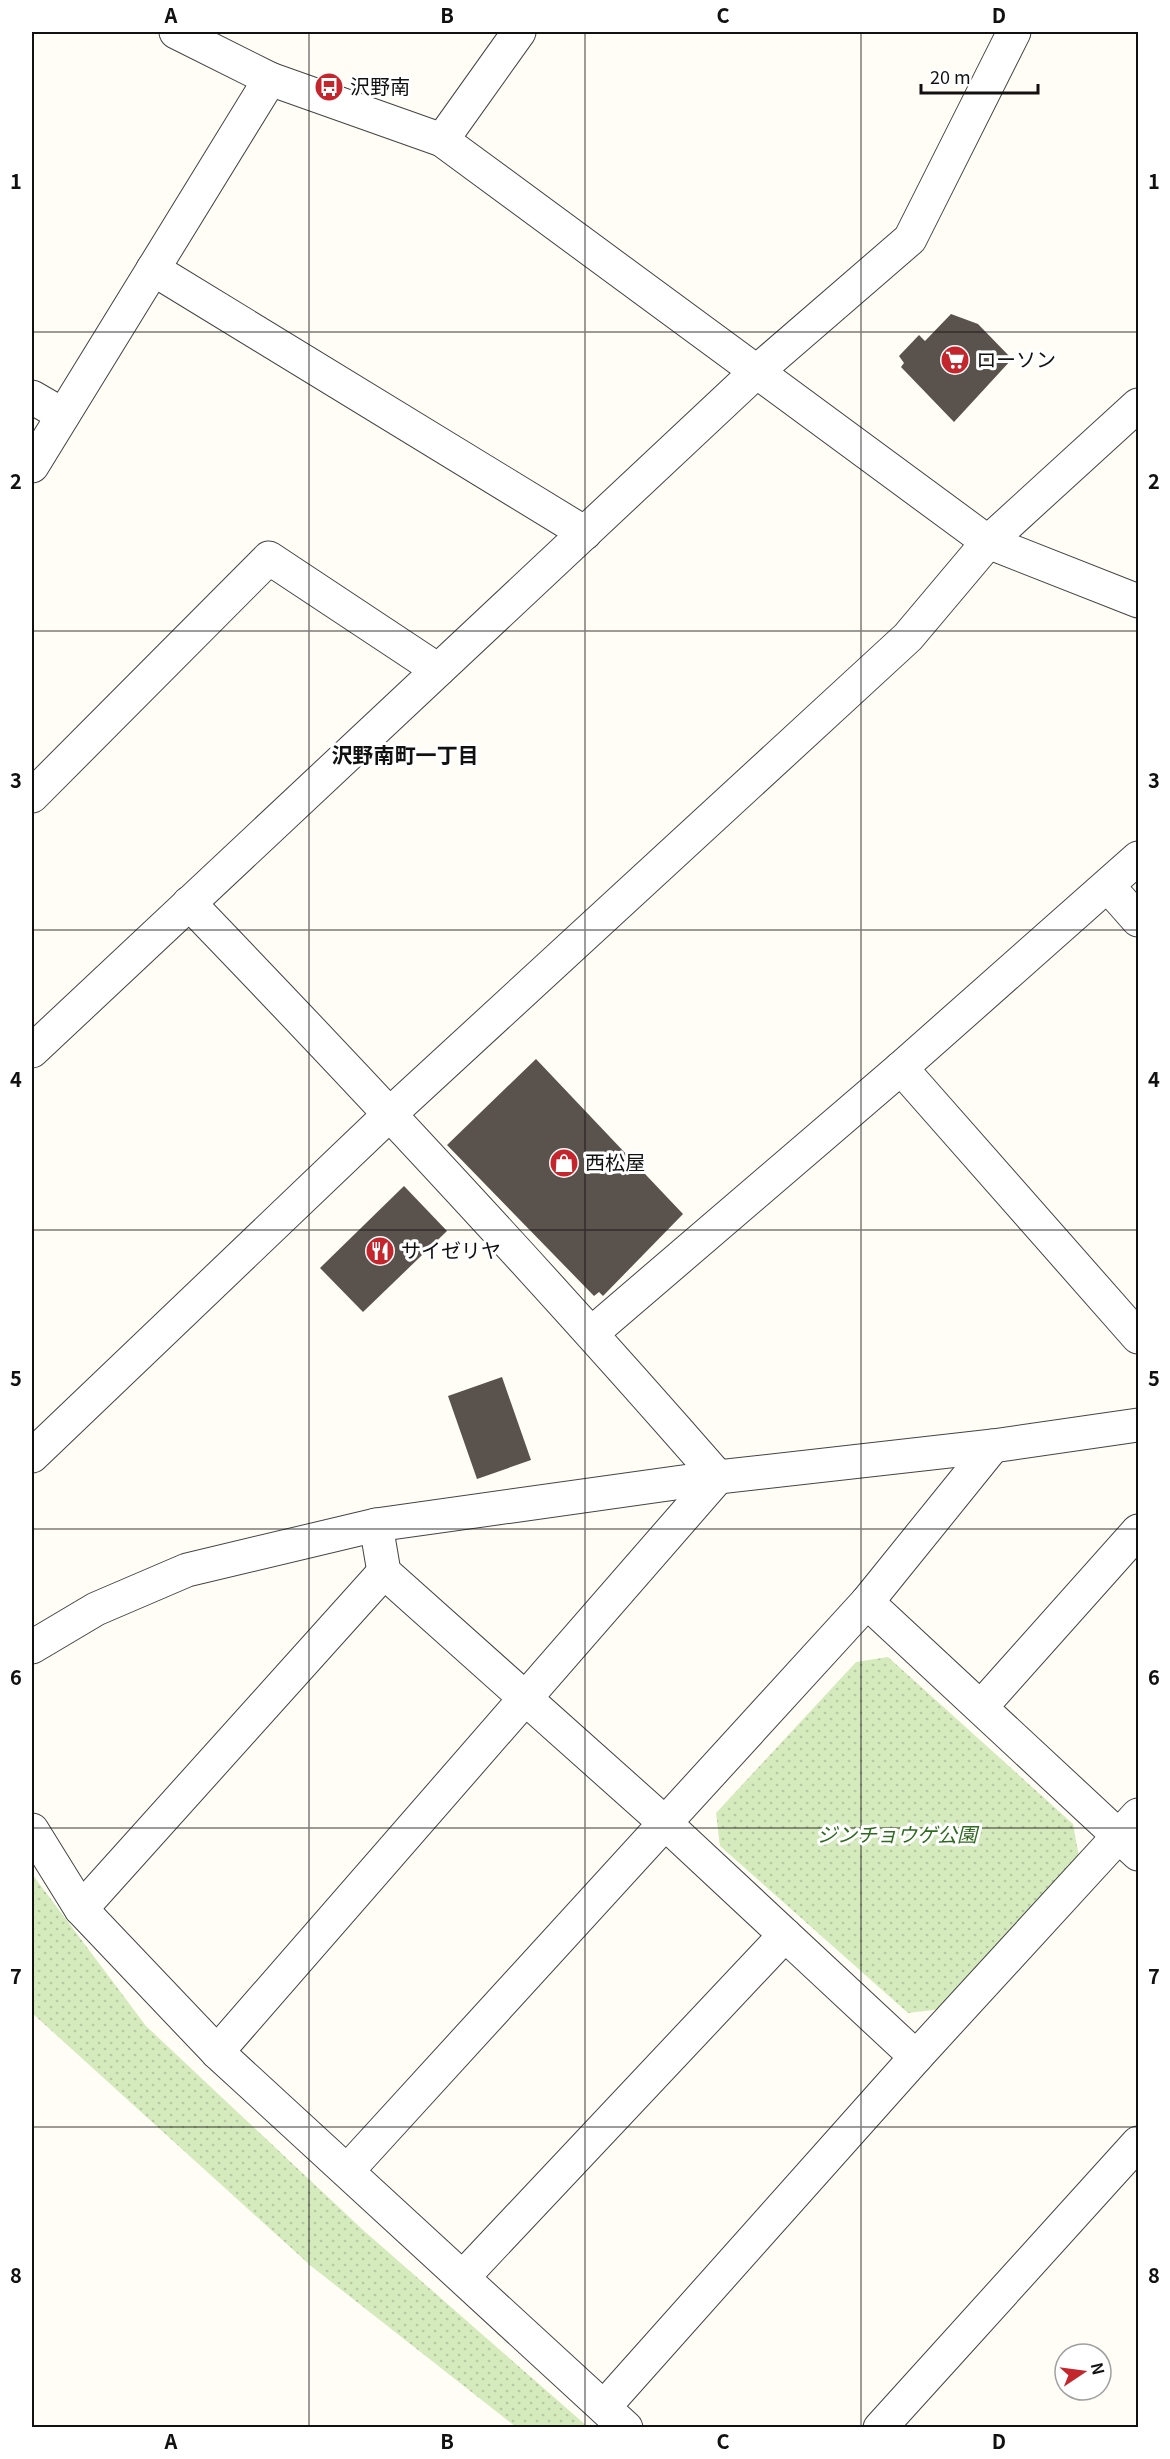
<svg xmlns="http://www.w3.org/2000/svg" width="1170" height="2459" viewBox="0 0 1170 2459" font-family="Georgia,'Noto Sans JP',serif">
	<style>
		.park { fill: url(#park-dots) }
		.building { fill: #5a524d }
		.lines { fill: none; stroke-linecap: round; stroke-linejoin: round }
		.minor-casing { stroke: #444; stroke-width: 35 }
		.minor { stroke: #fff; stroke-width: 33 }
		.grid { fill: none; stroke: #111; stroke-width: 1.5; stroke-opacity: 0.55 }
		.labels { text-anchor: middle; stroke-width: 6; stroke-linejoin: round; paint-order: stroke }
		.poi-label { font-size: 20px; fill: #111; stroke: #fff; text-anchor: start }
		.park-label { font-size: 20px; font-style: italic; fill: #2f6b1f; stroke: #fff }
		.neighbourhood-label { font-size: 21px; font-weight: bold; fill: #111; stroke: #fff }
		.neatline { fill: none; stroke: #111; stroke-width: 2 }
		.grid-label { font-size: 20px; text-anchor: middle; font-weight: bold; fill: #111 }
	</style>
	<defs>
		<pattern id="park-dots" width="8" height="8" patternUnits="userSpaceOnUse" patternTransform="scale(1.5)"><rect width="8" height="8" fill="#d5ebbd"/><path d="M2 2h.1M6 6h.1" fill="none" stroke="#b6c8a1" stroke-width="1.8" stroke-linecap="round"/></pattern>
	</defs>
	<rect width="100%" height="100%" fill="#fffdf5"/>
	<g class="park">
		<polygon points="888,1657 1073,1824 1079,1857 949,2008 908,2013 720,1846 716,1813 856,1662"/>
		<polygon points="32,1874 146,2026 363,2230 588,2427 516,2427 311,2266 32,2013"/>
	</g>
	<g class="building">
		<polygon points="951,314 978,324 1012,359 954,422 901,367 904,363 899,356 919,335 925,341"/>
		<polygon points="536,1059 683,1214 603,1296 599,1292 594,1296 447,1145"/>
		<polygon points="404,1186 447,1231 363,1312 320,1268"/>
		<polygon points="502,1377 531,1460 477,1479 448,1396"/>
	</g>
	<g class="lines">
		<g class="minor-casing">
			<g id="minor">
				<polyline points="176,32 270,79 442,140 988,542 1138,601"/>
				<polyline points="442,140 519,32"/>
				<polyline points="153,269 585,533"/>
				<polyline points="32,397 63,415"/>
				<polyline points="32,466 270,79"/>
				<polyline points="32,796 269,558 438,670"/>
				<polyline points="1108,886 1138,920"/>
				<path d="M189,903c181,188 358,378 529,574l-501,575"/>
				<polyline points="32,1051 755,373 910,239 1014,32"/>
				<polyline points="901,1068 1138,1337"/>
				<polyline points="592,1333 901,1068 1138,858"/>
				<polyline points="32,1456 391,1113 908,637 988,542 1138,405"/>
				<polyline points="376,1525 384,1572 665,1823 916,2057"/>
				<polyline points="867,1602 993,1446"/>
				<polyline points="32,1647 96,1609 187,1570 376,1525 718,1477 993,1446 1138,1425"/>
				<polyline points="981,1707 1138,1531"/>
				<polyline points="32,1830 81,1909 217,2052 626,2428"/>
				<polyline points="81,1909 384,1572"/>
				<polyline points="348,2170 867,1602 1138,1854"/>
				<polyline points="463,2277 785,1935"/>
				<polyline points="604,2407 916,2057 1138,1815"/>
				<polyline points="880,2428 1138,2143"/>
			</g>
		</g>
		<use href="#minor" class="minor"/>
	</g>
	<path class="grid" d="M309,32v2396M585,32v2396M861,32v2396M32,332h1106M32,631h1106M32,930h1106M32,1230h1106M32,1529h1106M32,1828h1106M32,2127h1106"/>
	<defs>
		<g id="bus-disc" transform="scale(1.5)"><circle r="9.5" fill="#c4262e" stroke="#fff"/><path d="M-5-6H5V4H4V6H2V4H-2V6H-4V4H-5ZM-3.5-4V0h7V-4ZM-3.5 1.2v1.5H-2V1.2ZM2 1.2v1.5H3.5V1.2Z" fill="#fff"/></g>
		<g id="supermarket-disc" transform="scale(1.5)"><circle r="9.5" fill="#c4262e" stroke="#fff"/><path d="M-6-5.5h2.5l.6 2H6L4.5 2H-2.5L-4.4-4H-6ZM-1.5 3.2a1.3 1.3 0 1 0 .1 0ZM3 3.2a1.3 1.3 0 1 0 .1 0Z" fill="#fff"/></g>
		<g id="shop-disc" transform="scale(1.5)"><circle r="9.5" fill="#c4262e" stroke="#fff"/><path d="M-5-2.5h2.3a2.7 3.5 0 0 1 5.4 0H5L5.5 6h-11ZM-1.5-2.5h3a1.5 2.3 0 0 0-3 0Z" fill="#fff"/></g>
		<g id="restaurant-disc" transform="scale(1.5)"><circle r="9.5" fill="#c4262e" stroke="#fff"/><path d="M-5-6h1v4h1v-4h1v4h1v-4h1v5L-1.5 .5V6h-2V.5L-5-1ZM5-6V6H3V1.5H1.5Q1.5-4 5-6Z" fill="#fff"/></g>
	</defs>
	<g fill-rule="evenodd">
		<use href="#bus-disc" x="329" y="87"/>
		<use href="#supermarket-disc" x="955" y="360"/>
		<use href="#shop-disc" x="564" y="1163"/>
		<use href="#restaurant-disc" x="380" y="1251"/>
	</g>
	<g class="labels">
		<g class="poi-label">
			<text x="350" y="94">沢野南</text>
			<text x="976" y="367">ローソン</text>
			<text x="585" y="1170">西松屋</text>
			<text x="401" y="1258">サイゼリヤ</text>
		</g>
		<g class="park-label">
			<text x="897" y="1842">ジンチョウゲ公園</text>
		</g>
		<g class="neighbourhood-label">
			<text x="405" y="763">沢野南町一丁目</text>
		</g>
	</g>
	<rect width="1170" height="2459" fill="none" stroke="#ffffff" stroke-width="66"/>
	<g transform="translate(1083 2372) rotate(77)"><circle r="28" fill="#ffffff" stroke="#a0a0a0" stroke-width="1.5"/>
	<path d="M0-4.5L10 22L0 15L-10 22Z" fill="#c4262e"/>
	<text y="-9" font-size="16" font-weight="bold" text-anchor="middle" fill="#111111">N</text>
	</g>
	<path d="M921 84v9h117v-9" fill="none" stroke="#111111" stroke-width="3"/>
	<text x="930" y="84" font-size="18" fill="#111111" stroke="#ffffff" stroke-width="4.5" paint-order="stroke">20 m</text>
	<rect x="33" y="33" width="1104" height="2393" class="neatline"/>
	<g class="grid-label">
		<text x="171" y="23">A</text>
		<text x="447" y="23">B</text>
		<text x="723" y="23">C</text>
		<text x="999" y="23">D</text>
		<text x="16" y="189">1</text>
		<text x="1154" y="189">1</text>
		<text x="16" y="489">2</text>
		<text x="1154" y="489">2</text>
		<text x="16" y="788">3</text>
		<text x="1154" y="788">3</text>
		<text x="16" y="1087">4</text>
		<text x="1154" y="1087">4</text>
		<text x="16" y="1386">5</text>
		<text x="1154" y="1386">5</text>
		<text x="16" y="1685">6</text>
		<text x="1154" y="1685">6</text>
		<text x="16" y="1984">7</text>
		<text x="1154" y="1984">7</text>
		<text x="16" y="2283">8</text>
		<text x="1154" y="2283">8</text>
		<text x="171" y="2449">A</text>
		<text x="447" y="2449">B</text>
		<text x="723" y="2449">C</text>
		<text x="999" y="2449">D</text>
	</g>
</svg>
